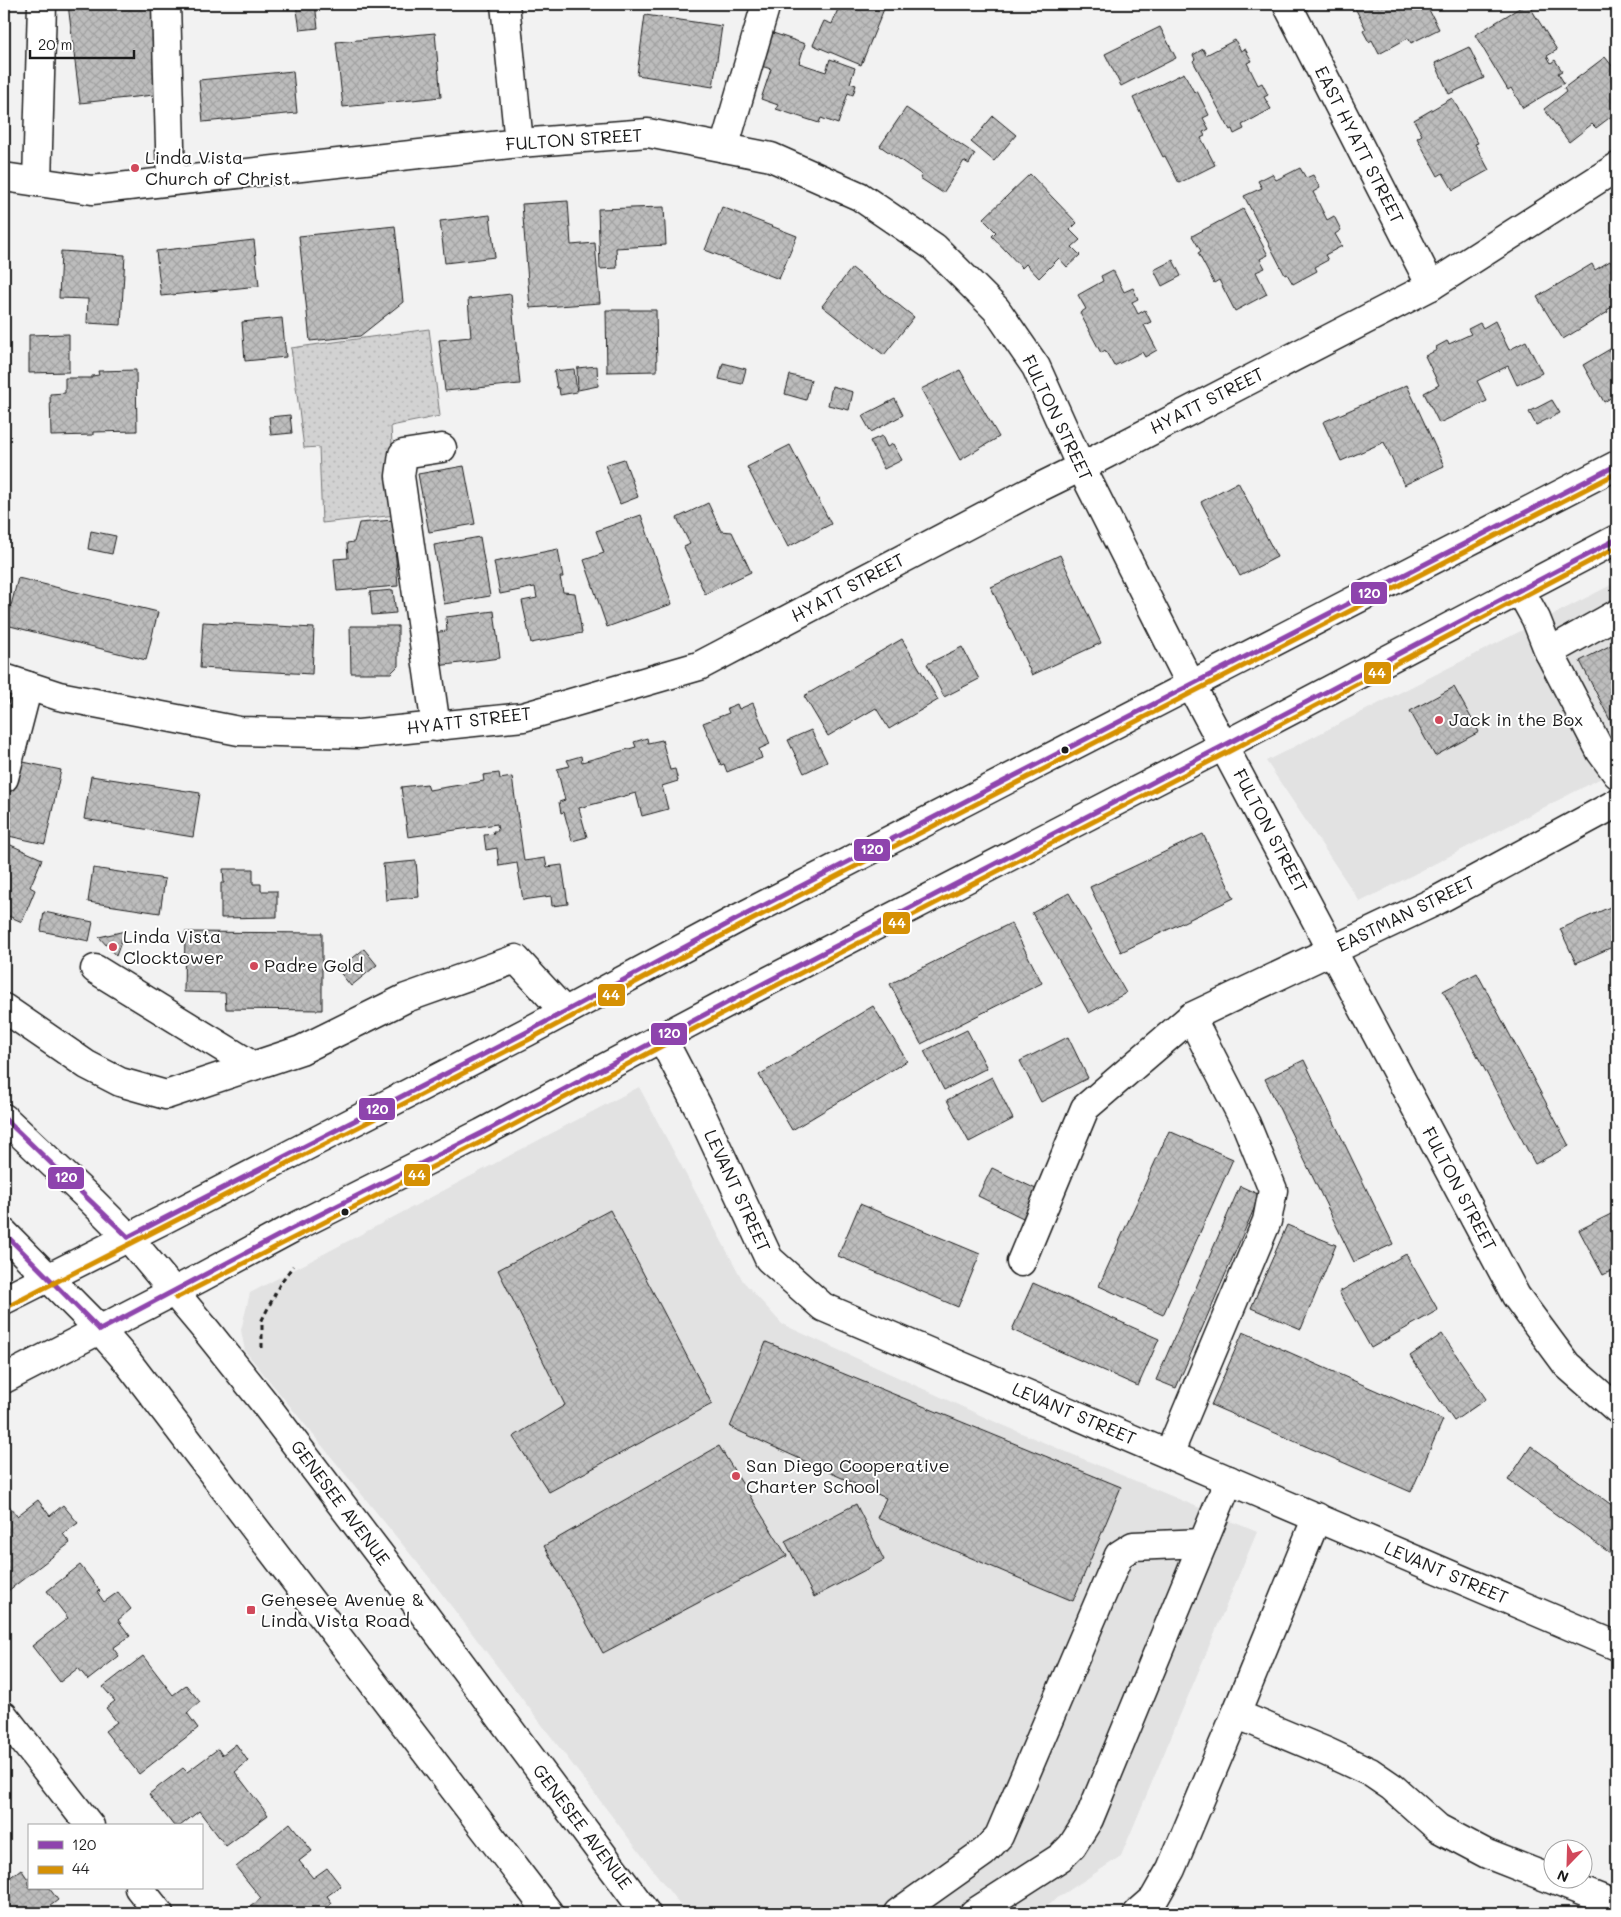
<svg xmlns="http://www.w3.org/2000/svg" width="1621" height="1917" viewBox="0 0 1621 1917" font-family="Mali,sans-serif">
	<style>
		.built { fill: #e2e2e2 }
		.grass { fill: url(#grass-dots); stroke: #777 }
		.building { fill: url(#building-cross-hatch); stroke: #1c1c1c }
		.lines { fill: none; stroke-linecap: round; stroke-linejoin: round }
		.minor-casing { stroke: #1c1c1c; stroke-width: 31 }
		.major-casing { stroke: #1c1c1c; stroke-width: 31 }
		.path { stroke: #1c1c1c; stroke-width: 3; stroke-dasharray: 5 4; stroke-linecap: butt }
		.minor { stroke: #fff; stroke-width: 28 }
		.major { stroke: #fff; stroke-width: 28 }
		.bus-1-casing { stroke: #fff; stroke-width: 9 }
		.bus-2-casing { stroke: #fff; stroke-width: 9 }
		.bus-1 { stroke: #8e44ad; stroke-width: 5 }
		.bus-2 { stroke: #d69104; stroke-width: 5 }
		.poi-dot { fill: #d1495b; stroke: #fff; stroke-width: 2 }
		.bus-dot { fill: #1c1c1c; stroke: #fff; stroke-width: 2 }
		.labels { text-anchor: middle; stroke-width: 4; stroke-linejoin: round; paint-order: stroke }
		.street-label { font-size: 18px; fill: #1c1c1c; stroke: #fff }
		.poi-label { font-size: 18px; fill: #1c1c1c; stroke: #fff; text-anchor: start }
		.line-badge { stroke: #fff; stroke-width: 2 }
		.badge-label { font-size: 14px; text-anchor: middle; font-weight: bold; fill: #fff }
	</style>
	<defs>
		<pattern id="grass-dots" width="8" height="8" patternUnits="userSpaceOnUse" patternTransform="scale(1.25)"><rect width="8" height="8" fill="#d2d2d2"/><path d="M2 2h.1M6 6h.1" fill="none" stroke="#b4b4b4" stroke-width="1.8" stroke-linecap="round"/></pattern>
		<pattern id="building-cross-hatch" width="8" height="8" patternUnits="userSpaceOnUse" patternTransform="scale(1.25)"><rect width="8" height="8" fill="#bdbdbd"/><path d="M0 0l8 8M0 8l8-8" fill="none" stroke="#a2a2a2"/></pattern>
	</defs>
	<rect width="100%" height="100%" fill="#f2f2f2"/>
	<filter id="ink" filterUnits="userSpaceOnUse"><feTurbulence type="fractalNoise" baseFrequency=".02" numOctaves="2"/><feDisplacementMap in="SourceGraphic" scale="10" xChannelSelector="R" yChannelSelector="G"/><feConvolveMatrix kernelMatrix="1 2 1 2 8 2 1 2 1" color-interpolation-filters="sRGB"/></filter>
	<g filter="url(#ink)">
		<g class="built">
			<polygon points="1617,582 1617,770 1360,902 1266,761"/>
			<polygon points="639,1087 743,1281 782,1324 993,1421 1257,1532 1121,1856 1035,1913 686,1913 429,1577 245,1351 241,1330 250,1293"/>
		</g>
		<polygon class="grass" points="429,329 440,416 391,426 396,515 322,523 319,447 304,448 291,348"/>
		<g class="building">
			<polygon points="68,4 152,4 163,94 80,103"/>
			<polygon points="296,4 315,4 318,28 300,30"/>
			<polygon points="840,4 886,4 861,65 813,45 824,21 832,24"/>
			<polygon points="1349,4 1426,4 1439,29 1411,43 1408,38 1379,54 1372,40 1369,42 1363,31 1366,29 1355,8 1352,10"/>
			<polygon points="1526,4 1528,4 1557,50 1547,56 1551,63 1555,60 1562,71 1558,73 1564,83 1523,108 1511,88 1508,90 1475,35"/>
			<polygon points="645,15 722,26 713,87 637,75"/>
			<polygon points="1160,27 1176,58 1121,86 1105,54"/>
			<polygon points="435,33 441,97 343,107 336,42"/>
			<polygon points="773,33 805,44 799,63 826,72 830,59 855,68 850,83 856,85 853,95 848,93 838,124 821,118 819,123 776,109 778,105 761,99 771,69 761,66"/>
			<polygon points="1235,40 1241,51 1245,49 1252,61 1247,63 1258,85 1262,83 1268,95 1264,97 1271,109 1242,125 1244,129 1234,134 1232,129 1230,130 1193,61 1195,59 1193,55 1203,49 1206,55"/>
			<polygon points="1469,47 1484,78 1449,94 1435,63"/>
			<polygon points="1605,57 1617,72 1617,112 1596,128 1592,124 1569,142 1544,109 1566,92 1564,88"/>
			<polygon points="293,71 297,113 203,122 199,80"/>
			<polygon points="1184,73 1194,92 1197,91 1209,115 1203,118 1209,129 1203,132 1205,136 1201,138 1215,165 1179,183 1165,156 1163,157 1133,98"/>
			<polygon points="1452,98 1478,143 1475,144 1489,170 1453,190 1443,173 1438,176 1417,138 1422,135 1414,120"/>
			<polygon points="906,108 975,154 969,164 964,161 943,193 920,178 922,175 880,146"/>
			<polygon points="993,116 1016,135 994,161 971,142"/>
			<polygon points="1300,168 1306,178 1313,175 1320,188 1313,192 1327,220 1334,216 1341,230 1335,234 1342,246 1325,255 1328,260 1315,267 1317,271 1293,284 1287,274 1285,275 1244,196 1262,188 1258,181 1272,174 1276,180"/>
			<polygon points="1030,174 1077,223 1070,230 1080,240 1072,247 1080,255 1067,267 1059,258 1039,278 1026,264 1022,268 992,236 996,232 983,219"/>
			<polygon points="568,201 571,245 595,243 600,303 530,308 522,204"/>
			<polygon points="664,207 666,245 616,248 617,268 600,269 598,209"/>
			<polygon points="722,207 797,236 779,279 705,250"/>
			<polygon points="1243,209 1268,255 1260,259 1265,268 1256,272 1267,294 1235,311 1219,280 1214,283 1198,253 1201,251 1192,236"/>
			<polygon points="490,215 495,257 445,263 440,221"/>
			<polygon points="395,226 403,302 360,336 310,341 299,236"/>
			<polygon points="254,240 259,286 161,296 156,251"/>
			<polygon points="61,251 125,255 121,325 87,323 88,299 59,298"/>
			<polygon points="1173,260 1181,276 1162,286 1154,270"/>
			<polygon points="1610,261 1617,273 1617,304 1607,310 1608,312 1563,339 1537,297 1592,264 1595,270"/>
			<polygon points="852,268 914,317 884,355 822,306"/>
			<polygon points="1113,270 1124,292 1133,288 1138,299 1132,302 1138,314 1145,310 1151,322 1144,325 1157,350 1145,357 1142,352 1114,366 1105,350 1101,353 1080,313 1086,309 1078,295 1103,281 1101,276"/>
			<polygon points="511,294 520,384 445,391 439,340 471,337 468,299"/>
			<polygon points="606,310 656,310 657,371 607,372"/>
			<polygon points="282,318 286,357 245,361 242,322"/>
			<polygon points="1495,321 1509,350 1526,341 1542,373 1517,385 1508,366 1477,381 1487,401 1439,423 1424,393 1439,385 1425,356 1437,350 1436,347 1447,341 1449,344 1471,334 1468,329 1480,323 1483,328"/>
			<polygon points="69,334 69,372 29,373 29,335"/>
			<polygon points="1617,345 1617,394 1604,402 1583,365"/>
			<polygon points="723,363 746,369 742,384 719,379"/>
			<polygon points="597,366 598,386 578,390 577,368"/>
			<polygon points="574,369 577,392 560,395 559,388 557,388 554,371"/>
			<polygon points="136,370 137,431 93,432 93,435 51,436 50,394 65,393 65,378 92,378 92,376 99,375 98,371"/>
			<polygon points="960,370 999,437 960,460 921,389"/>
			<polygon points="790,375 811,380 806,400 785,394"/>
			<polygon points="1407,385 1444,466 1404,485 1384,442 1341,461 1323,422"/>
			<polygon points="832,386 853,392 849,410 828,405"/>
			<polygon points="895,399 903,415 871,432 862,416"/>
			<polygon points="1552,400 1560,413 1536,425 1529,412"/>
			<polygon points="290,415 292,433 271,435 269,417"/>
			<polygon points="882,436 887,447 893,444 902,460 884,469 870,441"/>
			<polygon points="790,445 831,524 788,547 747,467"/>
			<polygon points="624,459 638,497 620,504 605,465"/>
			<polygon points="464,466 475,524 429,532 418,474"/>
			<polygon points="1238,482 1277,557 1240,576 1201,502"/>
			<polygon points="708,503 721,531 732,532 751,572 705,594 684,547 690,544 677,518"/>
			<polygon points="641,515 672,604 607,627 584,560 604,553 596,531"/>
			<polygon points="393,520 398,586 337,591 334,559 348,558 347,543 354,542 359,523"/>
			<polygon points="91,531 116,536 112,554 88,549"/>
			<polygon points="480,537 490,596 444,604 434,545"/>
			<polygon points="558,549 563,577 560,577 563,592 575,593 582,633 531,643 522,601 537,598 535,587 500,594 494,562"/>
			<polygon points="1060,555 1101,643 1032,675 991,587"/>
			<polygon points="18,578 158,612 146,660 6,625"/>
			<polygon points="393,590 396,613 372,615 370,592"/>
			<polygon points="494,611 500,658 437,666 432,633 447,631 446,617"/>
			<polygon points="203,622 314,628 312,674 200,668"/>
			<polygon points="350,626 398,626 398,666 391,673 351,673"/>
			<polygon points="902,639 938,700 889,729 876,708 828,736 804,696"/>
			<polygon points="1617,642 1617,724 1613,726 1580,661"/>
			<polygon points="962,647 979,679 944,697 927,664"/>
			<polygon points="1454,687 1479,732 1435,756 1410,711"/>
			<polygon points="753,703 770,744 759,749 762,758 727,772 724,764 721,765 703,723 729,713 727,708 737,704 739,709"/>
			<polygon points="811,730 827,762 804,773 788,740"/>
			<polygon points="647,738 648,743 662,740 670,770 675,769 678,781 662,786 668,809 642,816 636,793 579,808 587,837 572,841 564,812 561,813 559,802 565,800 557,769 570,766 567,760 581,756 582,762 636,747 634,742"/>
			<polygon points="14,760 61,770 45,844 4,835 4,805"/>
			<polygon points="499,773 500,779 512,777 524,861 545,858 547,867 562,865 568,904 552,906 551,896 523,900 517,863 499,866 497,848 486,850 484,835 494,834 493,831 498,831 497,824 408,837 401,787 427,784 429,790 484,781 483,775"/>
			<polygon points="91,776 200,793 193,837 84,819"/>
			<polygon points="1203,834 1234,898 1121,952 1090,887"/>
			<polygon points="4,842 42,859 30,887 35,890 22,922 4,914"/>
			<polygon points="416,861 419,897 386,900 383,864"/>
			<polygon points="93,868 165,879 160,913 88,902"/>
			<polygon points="223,869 253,869 253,884 261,884 261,891 277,891 277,917 221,918 221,883 224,883"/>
			<polygon points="1069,893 1126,993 1089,1013 1032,913"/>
			<polygon points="1617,904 1617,945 1576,963 1560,929"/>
			<polygon points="44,912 93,922 89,941 41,931"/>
			<polygon points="1011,923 1042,983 921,1044 890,984"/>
			<polygon points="125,931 116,956 99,937"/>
			<polygon points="185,932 322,933 322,1010 226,1009 225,993 184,992"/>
			<polygon points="364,949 377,965 351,986 338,970"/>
			<polygon points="1477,973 1569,1146 1535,1164 1443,991"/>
			<polygon points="873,1006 907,1061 792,1130 759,1075"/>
			<polygon points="967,1030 987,1068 944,1090 924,1051"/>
			<polygon points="1068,1037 1088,1078 1041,1102 1020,1061"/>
			<polygon points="1304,1060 1393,1244 1354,1262 1265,1079"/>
			<polygon points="992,1077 1013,1119 969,1142 947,1100"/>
			<polygon points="1169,1131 1233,1159 1163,1315 1099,1286"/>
			<polygon points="992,1168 1038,1190 1025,1219 978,1196"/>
			<polygon points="1240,1186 1260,1195 1176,1388 1156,1380"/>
			<polygon points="860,1204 980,1254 958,1307 838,1256"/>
			<polygon points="610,1210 712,1404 549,1492 513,1437 565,1405 498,1270"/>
			<polygon points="1617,1211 1617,1268 1603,1275 1579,1230"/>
			<polygon points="1287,1225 1336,1245 1301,1329 1251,1308"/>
			<polygon points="1406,1254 1438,1310 1371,1348 1339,1292"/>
			<polygon points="1033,1283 1159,1339 1138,1386 1012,1330"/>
			<polygon points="1243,1332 1443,1420 1411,1492 1211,1405"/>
			<polygon points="1442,1334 1486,1399 1454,1421 1410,1356"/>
			<polygon points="766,1342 1121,1487 1073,1601 877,1518 886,1498 730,1427"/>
			<polygon points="719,1446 787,1556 603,1653 544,1546"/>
			<polygon points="1531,1446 1617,1509 1617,1558 1508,1480"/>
			<polygon points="4,1499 17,1516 38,1500 50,1516 63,1505 78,1523 63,1534 70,1543 4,1594 4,1537 5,1535 4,1533"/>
			<polygon points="856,1504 884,1560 814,1597 785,1541"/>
			<polygon points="80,1565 100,1591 97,1592 104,1602 118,1592 131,1609 118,1620 130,1636 113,1648 119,1656 88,1680 78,1668 60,1682 32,1646 68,1618 47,1591"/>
			<polygon points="143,1656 173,1695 186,1685 200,1702 187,1713 198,1728 139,1774 105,1731 117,1722 106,1708 115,1701 103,1687"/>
			<polygon points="236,1744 248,1761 235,1772 268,1815 226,1846 199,1811 180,1826 174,1826 149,1794 183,1768 187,1772 218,1749 222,1755"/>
			<polygon points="290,1823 312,1851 299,1861 313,1878 327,1868 341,1886 327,1896 332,1903 320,1913 245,1913 244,1912 261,1898 236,1867"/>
			<polygon points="21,1869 27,1878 29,1877 29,1888 49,1888 58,1900 41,1913 4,1913 4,1882"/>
		</g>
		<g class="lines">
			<g class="minor-casing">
				<g id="minor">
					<polyline points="166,4 171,181"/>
					<polyline points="505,4 519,143"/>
					<polyline points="1287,4 1431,286"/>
					<polyline points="724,148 766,4"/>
					<polyline points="4,177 92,190 519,143 648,133 771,157 859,196 934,247 996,309 1036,367 1081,467 1191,685 1516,1296 1567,1365 1617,1409"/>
					<polyline points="37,182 42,4"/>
					<polyline points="1520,590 1536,619 1549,652 1617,614"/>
					<polyline points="1549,652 1601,752 1617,774"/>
					<polyline points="4,678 59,696 239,731 359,734 523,717 699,666 1028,493 1081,467 1431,286 1617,167"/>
					<polyline points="436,727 400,476 403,454 442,448"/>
					<polyline points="4,778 28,686"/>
					<polyline points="95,969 253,1066"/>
					<polyline points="4,1008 87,1065 120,1082 166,1095 301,1050 406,998 516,959 565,1012"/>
					<polyline points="662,1038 700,1111 769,1259 823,1307 1617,1646"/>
					<polyline points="1021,1262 1085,1108 1191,1017 1434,902 1617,803"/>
					<polyline points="1169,1454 1267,1221 1273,1190 1246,1124 1191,1017"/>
					<polyline points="1236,1714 1317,1517"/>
					<polyline points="4,1716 90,1826"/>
					<polyline points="139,1888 159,1913"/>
					<polyline points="898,1913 984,1852 999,1836 1119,1555 1133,1546 1203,1543"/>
					<polyline points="974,1913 1061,1857 1072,1846 1089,1819 1229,1480"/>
					<polyline points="1138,1913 1154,1899 1171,1869 1236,1714 1327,1752 1370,1772 1392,1787 1438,1828 1487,1854 1617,1905"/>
				</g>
			</g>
			<g class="major-casing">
				<g id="major">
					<polyline points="4,1118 92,1201 128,1237 206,1330 262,1400 386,1563 646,1913"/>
					<polyline points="4,1233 100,1330 127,1361 549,1913"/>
					<polyline points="4,1300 165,1219 527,1032 737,919 1617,465"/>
					<polyline points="4,1379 200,1278 291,1229 482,1133 751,990 1225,745 1617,539"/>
				</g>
			</g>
			<polyline class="path" points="262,1348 262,1320 281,1282 293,1266"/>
			<use href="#minor" class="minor"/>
			<use href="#major" class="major"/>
			<g class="bus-1-casing">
				<g id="bus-1">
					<polyline points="4,1118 128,1237"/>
					<polyline points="4,1233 100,1330"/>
					<polyline points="128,1237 527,1032 737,919 1617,465"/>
					<polyline points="100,1330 291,1229 482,1133 751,990 1225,745 1617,539"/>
				</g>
			</g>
			<g class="bus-2-casing">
				<g id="bus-2">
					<polyline points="176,1298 485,1140 754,997 1228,752 1617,547"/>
					<polyline points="7,1307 530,1039 740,926 1617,473"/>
				</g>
			</g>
			<use href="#bus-1" class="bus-1"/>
			<use href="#bus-2" class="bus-2"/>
		</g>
	</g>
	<g class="poi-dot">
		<circle cx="135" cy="168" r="5"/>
		<circle cx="1439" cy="720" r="5"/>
		<circle cx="113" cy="947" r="5"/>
		<circle cx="254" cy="966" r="5"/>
		<circle cx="736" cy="1476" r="5"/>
		<rect x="246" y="1605" width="10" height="10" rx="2.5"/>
	</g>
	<g class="bus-dot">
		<circle cx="1065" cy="750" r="4.5"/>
		<circle cx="345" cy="1212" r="4.5"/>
	</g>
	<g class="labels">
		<g class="street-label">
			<text transform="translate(574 140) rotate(-4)" y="6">FULTON STREET</text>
			<text transform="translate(1359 145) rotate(63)" y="6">EAST HYATT STREET</text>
			<text transform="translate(1207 401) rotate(-27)" y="6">HYATT STREET</text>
			<text transform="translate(1057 418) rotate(64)" y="6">FULTON STREET</text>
			<text transform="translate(848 588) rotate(-28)" y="6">HYATT STREET</text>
			<text transform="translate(469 721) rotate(-7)" y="6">HYATT STREET</text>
			<text transform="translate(1270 831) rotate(62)" y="6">FULTON STREET</text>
			<text transform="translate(1406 914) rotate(-26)" y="6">EASTMAN STREET</text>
			<text transform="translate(1459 1189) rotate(62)" y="6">FULTON STREET</text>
			<text transform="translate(737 1191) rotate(65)" y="6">LEVANT STREET</text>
			<text transform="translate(1074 1414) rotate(23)" y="6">LEVANT STREET</text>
			<text transform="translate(340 1503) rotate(53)" y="6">GENESEE AVENUE</text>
			<text transform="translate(1446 1573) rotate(23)" y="6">LEVANT STREET</text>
			<text transform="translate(582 1827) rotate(53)" y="6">GENESEE AVENUE</text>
		</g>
		<g class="poi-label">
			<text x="145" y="164">Linda Vista<tspan x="145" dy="21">Church of Christ</tspan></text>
			<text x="1449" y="726">Jack in the Box</text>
			<text x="123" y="943">Linda Vista<tspan x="123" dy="21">Clocktower</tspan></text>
			<text x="264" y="972">Padre Gold</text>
			<text x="746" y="1472">San Diego Cooperative<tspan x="746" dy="21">Charter School</tspan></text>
			<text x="261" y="1606">Genesee Avenue &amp;<tspan x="261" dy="21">Linda Vista Road</tspan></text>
		</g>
	</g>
	<g class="line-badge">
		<rect x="1350" y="581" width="38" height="24" rx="5" fill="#8e44ad"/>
		<rect x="1363" y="661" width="29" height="24" rx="5" fill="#d69104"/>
		<rect x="853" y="838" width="38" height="24" rx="5" fill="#8e44ad"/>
		<rect x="882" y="911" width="29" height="24" rx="5" fill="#d69104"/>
		<rect x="597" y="983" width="29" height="24" rx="5" fill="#d69104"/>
		<rect x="650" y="1022" width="38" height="24" rx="5" fill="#8e44ad"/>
		<rect x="358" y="1097" width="38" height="24" rx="5" fill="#8e44ad"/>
		<rect x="403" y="1163" width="28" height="24" rx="5" fill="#d69104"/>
		<rect x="47" y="1166" width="38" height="24" rx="5" fill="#8e44ad"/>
	</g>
	<g class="badge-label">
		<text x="1369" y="598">120</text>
		<text x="1377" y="678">44</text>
		<text x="872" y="854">120</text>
		<text x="897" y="928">44</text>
		<text x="611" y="1000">44</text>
		<text x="669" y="1038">120</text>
		<text x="377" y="1114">120</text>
		<text x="417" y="1180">44</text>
		<text x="66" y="1182">120</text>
	</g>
	<rect width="1621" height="1917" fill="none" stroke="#fff" stroke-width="20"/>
	<rect x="10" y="10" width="1601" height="1897" fill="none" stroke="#1c1c1c" stroke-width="2" filter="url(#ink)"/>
	<rect x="28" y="1824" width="175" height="65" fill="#ffffff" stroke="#a4a4a4"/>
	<rect x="38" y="1841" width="25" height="8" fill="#8e44ad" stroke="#a4a4a4"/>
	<text x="72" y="1850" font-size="15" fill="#1c1c1c">120</text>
	<rect x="38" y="1866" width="25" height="8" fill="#d69104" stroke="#a4a4a4"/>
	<text x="72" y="1874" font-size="15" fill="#1c1c1c">44</text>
	<g transform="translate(1568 1864) rotate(203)"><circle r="24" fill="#ffffff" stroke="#a4a4a4"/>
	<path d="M0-4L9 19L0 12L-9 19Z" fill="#d1495b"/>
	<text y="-8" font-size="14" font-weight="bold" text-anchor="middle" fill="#1c1c1c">N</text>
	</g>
	<path d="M30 50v8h104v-8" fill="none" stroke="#1c1c1c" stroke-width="2.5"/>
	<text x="38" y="50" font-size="15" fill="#1c1c1c" stroke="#ffffff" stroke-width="4" paint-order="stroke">20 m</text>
</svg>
